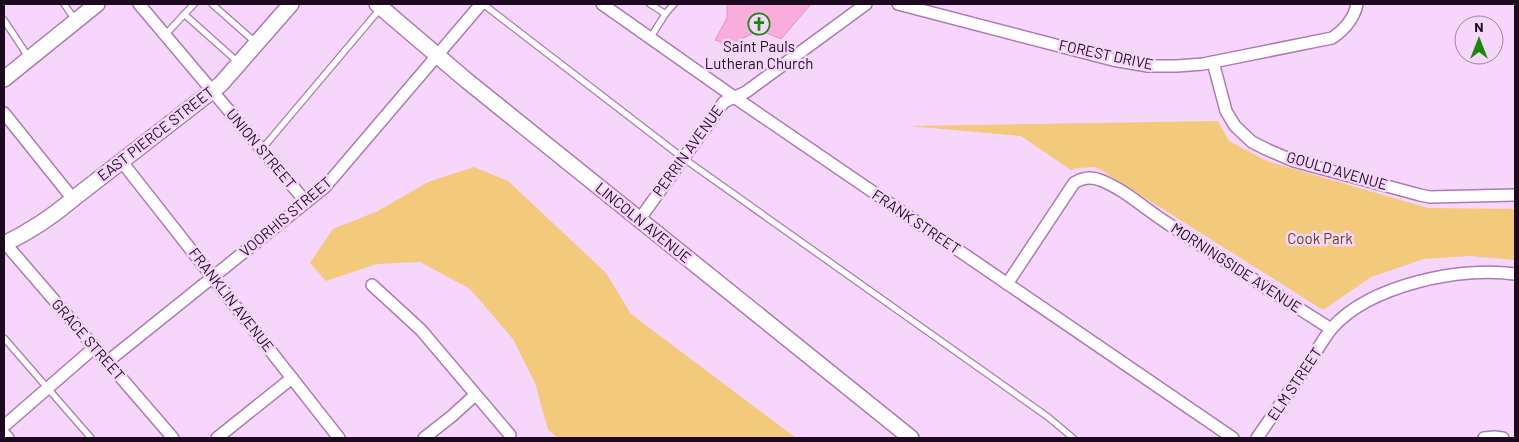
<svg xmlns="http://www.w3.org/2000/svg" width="1519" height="442" viewBox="0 0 1519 442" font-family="Barlow,sans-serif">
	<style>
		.green { fill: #f3c97c }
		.building { fill: #f8addc; stroke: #df96c4 }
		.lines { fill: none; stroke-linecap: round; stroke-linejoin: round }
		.lane-casing { stroke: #ad79b6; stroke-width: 8 }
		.street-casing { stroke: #ad79b6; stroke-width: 14 }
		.secondary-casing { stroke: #ad79b6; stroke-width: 18 }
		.lane { stroke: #fff; stroke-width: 5.5 }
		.street { stroke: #fff; stroke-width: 11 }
		.secondary { stroke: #fff; stroke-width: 15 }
		.labels { text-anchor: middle; stroke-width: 5; stroke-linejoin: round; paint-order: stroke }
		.poi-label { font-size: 15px; fill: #1d0920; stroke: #f7d6fc }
		.street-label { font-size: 15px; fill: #1d0920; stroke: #f7d6fc }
		.park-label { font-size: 15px; fill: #62470e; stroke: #f7d6fc }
	</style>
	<rect width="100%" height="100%" fill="#f7d6fc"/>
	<g class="green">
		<polygon points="1218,121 1229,141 1267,161 1428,208 1515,209 1515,260 1470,256 1424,259 1371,277 1323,310 1096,167 1077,168 1071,170 1021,136 909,126"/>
		<polygon points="474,167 508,181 606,273 631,314 796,438 558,438 548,430 535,383 513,339 470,289 420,262 377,264 326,281 310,263 333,229 378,211 428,182"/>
	</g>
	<polygon class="building" points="727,4 811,4 781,39 759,30 730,45 715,40 727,18"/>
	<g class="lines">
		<g class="lane-casing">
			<g id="lane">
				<polyline points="64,4 76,21"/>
				<polyline points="212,4 255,42"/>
				<polyline points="483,4 683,158 1048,417 1073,438"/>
				<polyline points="650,4 664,13 666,13"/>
				<polyline points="184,14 239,63"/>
				<polyline points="4,20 29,58"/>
				<polyline points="165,35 194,4"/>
				<polyline points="650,38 666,13 674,4"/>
				<polyline points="262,149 380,9"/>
				<polyline points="4,338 91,438"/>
			</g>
		</g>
		<g class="street-casing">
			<g id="street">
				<polyline points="139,4 306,202"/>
				<polyline points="602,4 734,97 1233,438"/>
				<path d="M898,4l215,56 35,6h29l26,-2 129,-26c12,-8 22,-19 25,-34"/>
				<polyline points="1213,62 1226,111 1235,126 1252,142 1268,150 1294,161 1420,195 1430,197 1515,195"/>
				<polyline points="4,113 73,199"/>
				<polyline points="122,162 339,438"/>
				<polyline points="639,220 724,102 746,92 866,4"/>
				<polyline points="4,242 173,438"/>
				<path d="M1007,284l67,-101c8,-5 16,-7 26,-3 24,9 45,29 67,43 54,36 109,71 164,106"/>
				<polyline points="372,285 421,330 510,435"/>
				<polyline points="107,362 325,187 481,4"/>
				<polyline points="4,426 95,347"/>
				<polyline points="4,434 8,438"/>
				<polyline points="217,438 292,378"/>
				<polyline points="424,438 452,416 475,395"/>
				<path d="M1257,438c17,-25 35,-50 52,-75 7,-11 14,-24 23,-35 38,-43 129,-62 183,-54"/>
				<polyline points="1484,438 1494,437 1503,438"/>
			</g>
		</g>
		<g class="secondary-casing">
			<g id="secondary">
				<polyline points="377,4 466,80 911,438"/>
				<polyline points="4,79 97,4"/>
				<path d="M4,244c25,-12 48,-27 69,-45l148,-115 70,-80"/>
			</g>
		</g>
		<use href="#lane" class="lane"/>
		<use href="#street" class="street"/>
		<use href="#secondary" class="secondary"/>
	</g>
	<defs>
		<g id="church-ring" transform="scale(1.125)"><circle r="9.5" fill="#f7d6fc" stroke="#198909" stroke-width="1.5"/><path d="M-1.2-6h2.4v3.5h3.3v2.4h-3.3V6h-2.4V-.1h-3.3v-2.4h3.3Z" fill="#198909"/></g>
	</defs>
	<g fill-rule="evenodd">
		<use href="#church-ring" x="759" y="24"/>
	</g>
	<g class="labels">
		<g class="poi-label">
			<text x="759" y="52">Saint Pauls<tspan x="759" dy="17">Lutheran Church</tspan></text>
		</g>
		<g class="street-label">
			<text transform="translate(1106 55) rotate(12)" y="5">FOREST DRIVE</text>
			<text transform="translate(156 134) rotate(-38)" y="5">EAST PIERCE STREET</text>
			<text transform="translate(261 149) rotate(50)" y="5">UNION STREET</text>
			<text transform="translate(688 151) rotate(-54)" y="5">PERRIN AVENUE</text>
			<text transform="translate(1337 171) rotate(16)" y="5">GOULD AVENUE</text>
			<text transform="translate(286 217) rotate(-40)" y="5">VOORHIS STREET</text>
			<text transform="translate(916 222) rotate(34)" y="5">FRANK STREET</text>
			<text transform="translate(643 223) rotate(39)" y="5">LINCOLN AVENUE</text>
			<text transform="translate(1236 268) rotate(33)" y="5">MORNINGSIDE AVENUE</text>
			<text transform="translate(231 300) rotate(52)" y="5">FRANKLIN AVENUE</text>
			<text transform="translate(88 340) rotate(49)" y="5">GRACE STREET</text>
			<text transform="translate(1295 384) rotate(-56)" y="5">ELM STREET</text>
		</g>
		<g class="park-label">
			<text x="1320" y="244">Cook Park</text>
		</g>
	</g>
	<rect width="1519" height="442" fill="none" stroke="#1d0920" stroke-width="10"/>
	<g transform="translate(1479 40)"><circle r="24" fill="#f7d6fc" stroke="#a084a4"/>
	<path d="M0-4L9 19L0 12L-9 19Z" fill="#198909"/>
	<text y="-8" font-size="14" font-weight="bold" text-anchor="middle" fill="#1d0920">N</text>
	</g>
</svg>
